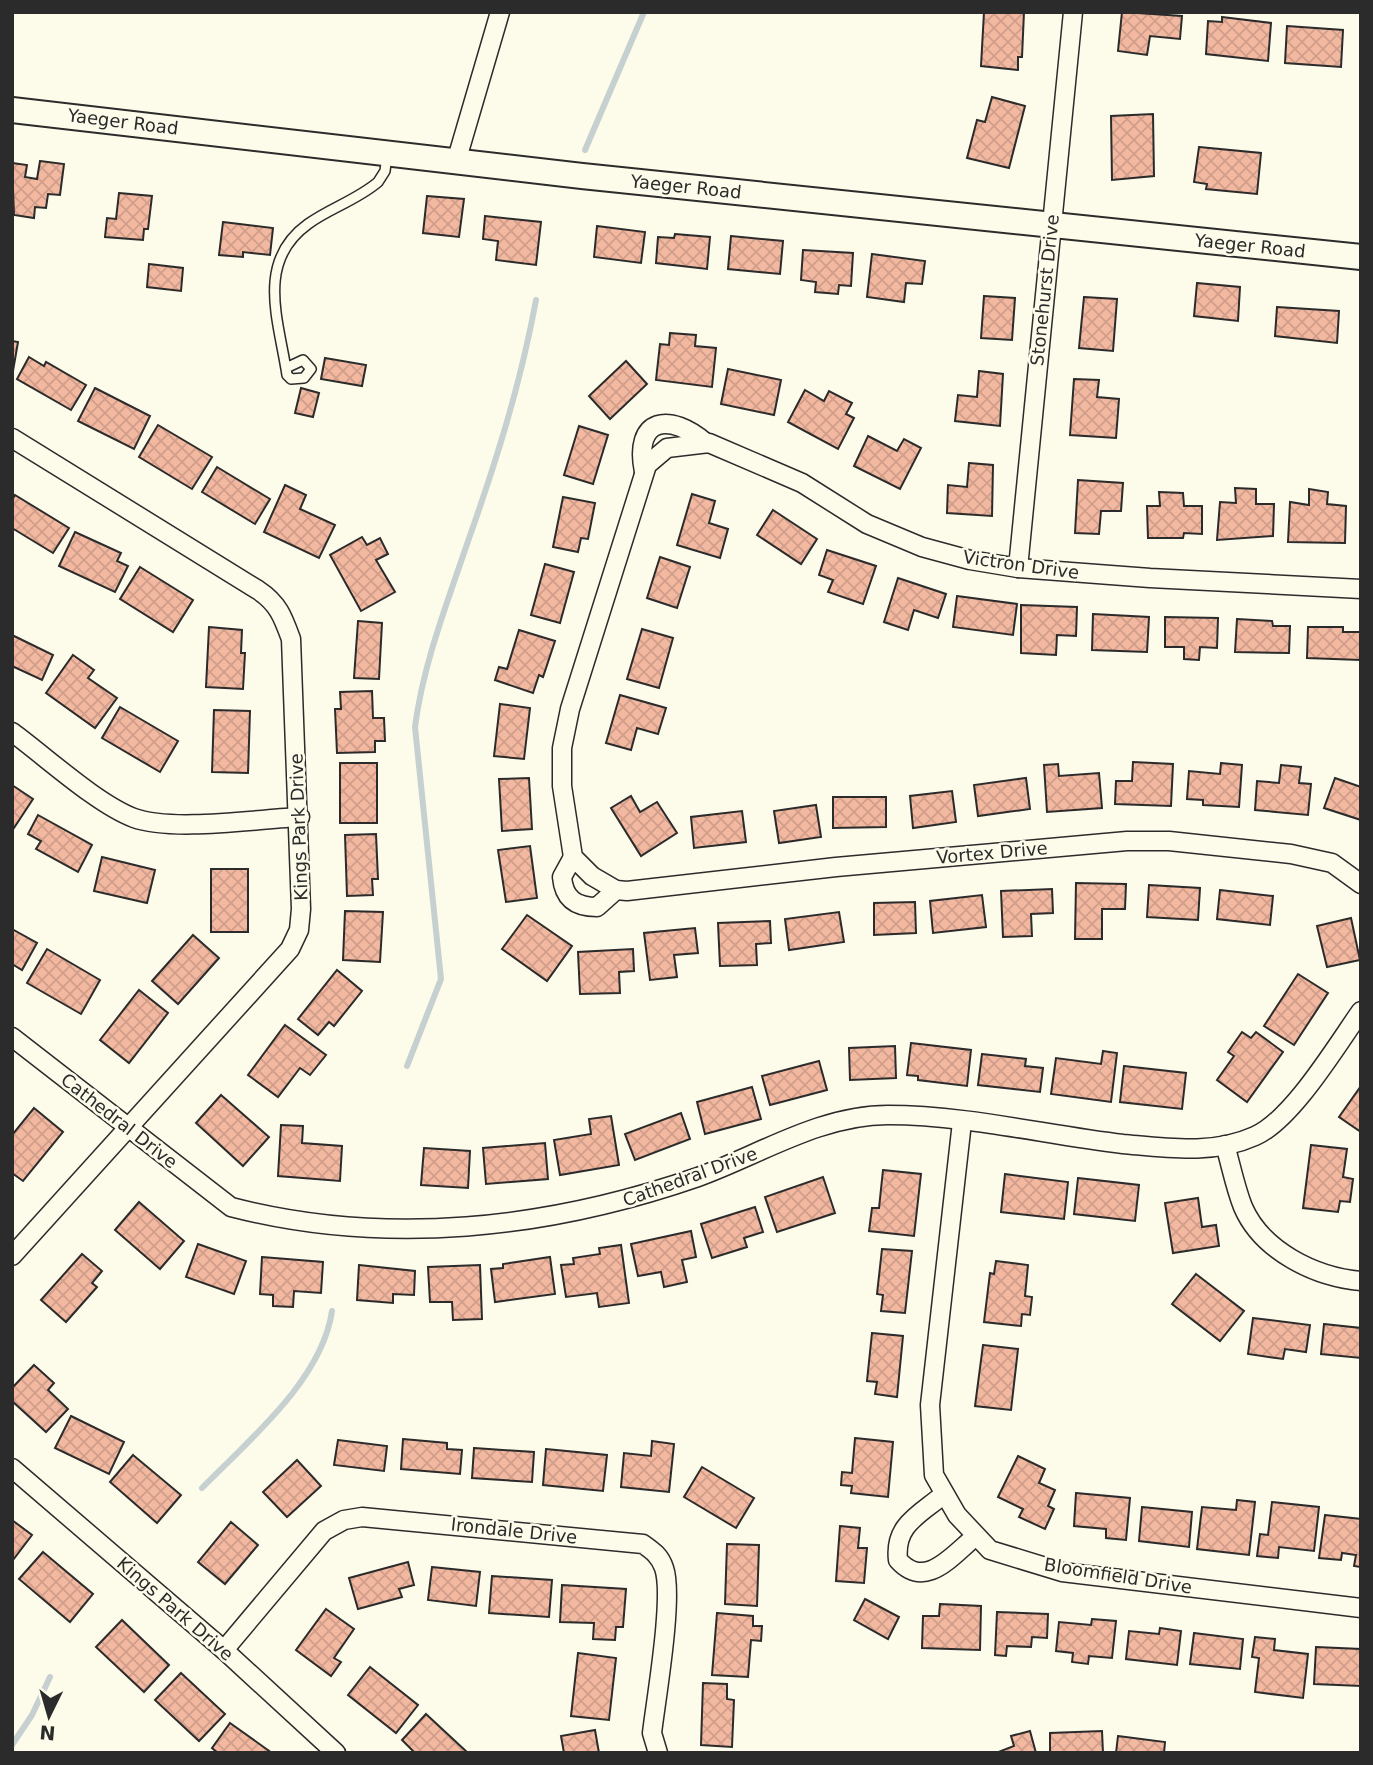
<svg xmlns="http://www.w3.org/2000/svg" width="1373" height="1765" viewBox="0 0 1373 1765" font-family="'DejaVu Sans',sans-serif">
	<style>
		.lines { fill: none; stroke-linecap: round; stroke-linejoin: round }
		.stream { stroke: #c7d0d0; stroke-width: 6 }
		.building { fill: url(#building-cross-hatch); stroke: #2b2b2b; stroke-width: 2 }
		.lane-casing { stroke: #2b2b2b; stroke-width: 12 }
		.street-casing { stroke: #2b2b2b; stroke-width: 21 }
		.secondary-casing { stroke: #2b2b2b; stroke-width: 28 }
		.lane { stroke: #fdfbea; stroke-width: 9 }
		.street { stroke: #fdfbea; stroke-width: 18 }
		.secondary { stroke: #fdfbea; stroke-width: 24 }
		.labels { text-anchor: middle; stroke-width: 5; stroke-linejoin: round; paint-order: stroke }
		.street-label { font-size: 18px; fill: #2b2b2b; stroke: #fdfbea }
	</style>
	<defs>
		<pattern id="building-cross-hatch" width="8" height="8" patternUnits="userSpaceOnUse" patternTransform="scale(1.75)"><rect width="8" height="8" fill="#f2b8a0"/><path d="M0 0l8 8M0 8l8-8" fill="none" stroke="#d09e8a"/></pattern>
	</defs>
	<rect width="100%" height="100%" fill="#fdfbea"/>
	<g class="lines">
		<g class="stream">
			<polyline points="585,150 644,12"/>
			<path d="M407,1066l34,-87 -26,-252c8,-62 31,-121 51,-180 29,-82 54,-160 70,-247"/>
			<path d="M202,1488c47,-48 120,-108 130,-177"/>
			<polyline points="12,1745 32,1715 50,1677"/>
		</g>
	</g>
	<g class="building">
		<polygon points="984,12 1024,12 1022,57 1018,57 1018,70 981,66"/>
		<polygon points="1122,12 1182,16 1180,39 1150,36 1147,55 1118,51"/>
		<polygon points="1222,17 1271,23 1268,61 1206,54 1208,21 1222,22"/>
		<polygon points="1287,26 1343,30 1341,67 1285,63"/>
		<polygon points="992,97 1025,106 1009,168 967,158 977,120 985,122"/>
		<polygon points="1153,114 1154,176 1112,180 1111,116"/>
		<polygon points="1199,147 1261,153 1257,194 1206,189 1207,184 1194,182"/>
		<polygon points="40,161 64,164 60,195 48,194 46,208 35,207 34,218 14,215 12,163 27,165 25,177 37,179"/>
		<polygon points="119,193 152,196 148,229 144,229 143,240 105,237 107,218 116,219"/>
		<polygon points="427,196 464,199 459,237 423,233"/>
		<polygon points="485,216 541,222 536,265 496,260 498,241 483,239"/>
		<polygon points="223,222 273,228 270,255 243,252 243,257 219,255"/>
		<polygon points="597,226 645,232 641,263 594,257"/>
		<polygon points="675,234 710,237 707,269 656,263 658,237 674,238"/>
		<polygon points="731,236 783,241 780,274 728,269"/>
		<polygon points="803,250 853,253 851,286 839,285 838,294 815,292 816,282 801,280"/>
		<polygon points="872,254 925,261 922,284 906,283 904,302 867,297"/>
		<polygon points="149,264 183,268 181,291 147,287"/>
		<polygon points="1197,283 1240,287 1238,321 1194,316"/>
		<polygon points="984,296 1015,298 1012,340 981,338"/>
		<polygon points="1084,297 1117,299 1113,351 1079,348"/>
		<polygon points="1277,307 1339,311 1337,343 1275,336"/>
		<polygon points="670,333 696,335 695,346 716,348 712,387 656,380 660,344 669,345"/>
		<polygon points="12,341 18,342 13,371 12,371"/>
		<polygon points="29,357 44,366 46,362 86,385 71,410 17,379"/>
		<polygon points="325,358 366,365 362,386 321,379"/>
		<polygon points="626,361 647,384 610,419 589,396"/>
		<polygon points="728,369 781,380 774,415 721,404"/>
		<polygon points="979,371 1003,374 1000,426 955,421 958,395 977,397"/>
		<polygon points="1074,379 1099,380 1097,397 1119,399 1116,438 1070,435"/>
		<polygon points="95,388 150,416 134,449 78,421"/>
		<polygon points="301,388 319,393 313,417 295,413"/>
		<polygon points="805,390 824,401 829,391 852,403 846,414 854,418 838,449 788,422"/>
		<polygon points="158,425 212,457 192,489 139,457"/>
		<polygon points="579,426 608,435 593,484 564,475"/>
		<polygon points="868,436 897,451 904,439 921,448 900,489 854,466"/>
		<polygon points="969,463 993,465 992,516 947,513 948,485 967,487"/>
		<polygon points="217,467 270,499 255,524 202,492"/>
		<polygon points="1078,480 1123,483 1121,511 1101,511 1099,534 1075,533"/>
		<polygon points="285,485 306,495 300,509 335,525 319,558 264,532"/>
		<polygon points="1235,488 1256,489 1256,504 1274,504 1273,536 1217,540 1220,502 1236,503"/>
		<polygon points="1309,489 1328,492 1327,504 1346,506 1345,543 1288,542 1290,502 1309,505"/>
		<polygon points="1159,492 1183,493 1184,506 1202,506 1202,534 1184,533 1183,538 1148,538 1147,506 1160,506"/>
		<polygon points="692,494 715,501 709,523 728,529 720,558 677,545"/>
		<polygon points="15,495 69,528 53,553 12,528 12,500"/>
		<polygon points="563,497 595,503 588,539 581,538 578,552 553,547"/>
		<polygon points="773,510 817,539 801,564 757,535"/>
		<polygon points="75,532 121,553 117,561 128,566 115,592 59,566"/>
		<polygon points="362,537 367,545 380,538 388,554 376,560 395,592 361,611 330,555"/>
		<polygon points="827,550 876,566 863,604 828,592 833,580 819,575"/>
		<polygon points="660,557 690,567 677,608 647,598"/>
		<polygon points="545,564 574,572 560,623 531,615"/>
		<polygon points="140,567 193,600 173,632 120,599"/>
		<polygon points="898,578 946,594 938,618 914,610 908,630 884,622"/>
		<polygon points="957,596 1017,604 1013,635 953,627"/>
		<polygon points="1021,605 1077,607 1076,636 1057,635 1056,655 1021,653"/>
		<polygon points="1093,614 1149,617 1147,652 1092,650"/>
		<polygon points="1165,617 1218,618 1217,648 1200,647 1199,660 1184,659 1184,647 1165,647"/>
		<polygon points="1237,619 1272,621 1273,626 1290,626 1289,653 1235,652"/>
		<polygon points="358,621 382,623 379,679 354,678"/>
		<polygon points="209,627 242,630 241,653 245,653 243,689 206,687"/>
		<polygon points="1308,627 1343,627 1343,632 1360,632 1360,660 1307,658"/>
		<polygon points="642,629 673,638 659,688 627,679"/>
		<polygon points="519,630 555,641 543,677 539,675 533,693 495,680 499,667 507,669"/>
		<polygon points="12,635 53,655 42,680 12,666"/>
		<polygon points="73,655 94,670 88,678 117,698 95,728 46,693"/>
		<polygon points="372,691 373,718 384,718 385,741 375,741 375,752 337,753 335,709 341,709 340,692"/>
		<polygon points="620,695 666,708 658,734 637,728 631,750 606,743"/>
		<polygon points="500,704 530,708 524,759 494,756"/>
		<polygon points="120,707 178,741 160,772 102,738"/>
		<polygon points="214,710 250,711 248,773 212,772"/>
		<polygon points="1133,762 1173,764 1171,806 1115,804 1116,781 1132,781"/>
		<rect x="340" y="763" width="37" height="60"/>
		<polygon points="1221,763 1242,765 1239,807 1203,805 1203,800 1187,799 1189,771 1220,774"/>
		<polygon points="1058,764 1059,776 1099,773 1102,808 1047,812 1044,765"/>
		<polygon points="1281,765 1301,767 1299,783 1311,784 1308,815 1255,810 1257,781 1279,783"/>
		<polygon points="529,778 532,829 502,831 499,779"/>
		<polygon points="1026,778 1030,809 978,816 974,785"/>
		<polygon points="1335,778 1361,787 1361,820 1324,808"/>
		<polygon points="12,785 33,799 12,831"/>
		<polygon points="952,791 956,822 913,828 910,796"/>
		<polygon points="631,796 640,812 657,802 677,833 641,856 611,808"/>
		<polygon points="833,797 886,797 886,827 833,828"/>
		<polygon points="816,805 821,837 779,843 774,811"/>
		<polygon points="742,811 746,842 694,848 691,817"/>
		<polygon points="38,815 92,845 78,872 36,849 41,841 28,834"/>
		<polygon points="376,834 378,879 372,879 373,895 347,896 345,835"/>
		<polygon points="530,846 537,898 506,902 498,850"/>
		<polygon points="102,857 155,870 147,903 94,891"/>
		<rect x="211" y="869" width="37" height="63"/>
		<polygon points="1076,883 1126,884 1125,909 1102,909 1102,939 1075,939"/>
		<polygon points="1149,885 1200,888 1198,920 1147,917"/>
		<polygon points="1052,889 1053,913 1031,914 1032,936 1003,937 1001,891"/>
		<polygon points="1220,890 1273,896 1270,925 1217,919"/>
		<polygon points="982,895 986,927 933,933 930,901"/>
		<polygon points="915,902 916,933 874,935 874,903"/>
		<polygon points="345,911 383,912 380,962 343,960"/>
		<polygon points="839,912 844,942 789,950 785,919"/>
		<polygon points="527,915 572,946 547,981 502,949"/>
		<polygon points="1351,918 1360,960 1327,967 1317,926"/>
		<polygon points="770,921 771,943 756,944 757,965 720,966 718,923"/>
		<polygon points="695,928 698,953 674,955 677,977 650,980 644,933"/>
		<polygon points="12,929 37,943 22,970 12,964"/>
		<polygon points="193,935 219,958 178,1004 152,981"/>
		<polygon points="47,949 100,980 81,1014 27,983"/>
		<polygon points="633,949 634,971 619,972 620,993 580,994 578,952"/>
		<polygon points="337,970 362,991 334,1026 329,1022 318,1035 298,1019"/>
		<polygon points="1298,974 1328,993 1294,1045 1264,1026"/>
		<polygon points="139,990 168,1013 129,1063 100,1040"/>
		<polygon points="285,1025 326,1055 310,1075 300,1068 278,1097 248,1075"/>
		<polygon points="1242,1032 1251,1038 1256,1032 1283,1052 1247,1102 1217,1080 1234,1056 1228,1052"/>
		<polygon points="911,1043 971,1050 967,1086 918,1080 918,1076 907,1075"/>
		<polygon points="895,1046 896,1078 850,1080 849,1048"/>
		<polygon points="1103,1051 1117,1053 1111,1102 1051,1094 1056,1058 1101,1064"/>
		<polygon points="982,1054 1026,1059 1025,1066 1043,1068 1040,1092 978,1085"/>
		<polygon points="819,1061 827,1090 770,1105 762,1076"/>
		<polygon points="1124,1066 1186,1073 1182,1109 1120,1102"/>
		<polygon points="1361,1086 1361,1132 1339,1117"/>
		<polygon points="752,1087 761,1119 705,1134 697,1102"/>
		<polygon points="221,1095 269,1137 243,1166 196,1123"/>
		<polygon points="34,1108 63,1132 23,1181 12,1173 12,1135"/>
		<polygon points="681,1113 690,1139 635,1160 625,1134"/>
		<polygon points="611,1116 619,1165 560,1175 554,1140 591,1134 589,1119"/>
		<polygon points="281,1125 303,1126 302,1143 342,1146 340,1181 278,1176"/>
		<polygon points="545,1143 548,1179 486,1184 483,1148"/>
		<polygon points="1311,1145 1347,1149 1343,1177 1353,1179 1350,1202 1340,1201 1338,1212 1303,1208"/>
		<polygon points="424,1148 470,1151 468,1188 421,1185"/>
		<polygon points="883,1170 921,1174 914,1236 869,1231 872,1208 879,1208"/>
		<polygon points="1005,1174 1068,1182 1064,1219 1001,1212"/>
		<polygon points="823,1177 835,1213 777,1232 765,1197"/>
		<polygon points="1078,1178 1139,1185 1135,1221 1074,1214"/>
		<polygon points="1198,1198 1202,1227 1216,1225 1219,1246 1173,1253 1165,1203"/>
		<polygon points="139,1202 184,1241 160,1269 115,1230"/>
		<polygon points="755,1207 763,1232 744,1238 747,1247 712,1258 701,1224"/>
		<polygon points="691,1231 696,1257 682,1260 687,1282 664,1287 661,1272 638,1276 631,1244"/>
		<polygon points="198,1244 246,1261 234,1294 186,1277"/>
		<polygon points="621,1245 629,1303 599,1307 597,1293 566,1297 561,1265 574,1264 573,1258 600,1254 599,1248"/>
		<polygon points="882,1249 912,1251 905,1313 881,1311 883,1295 877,1294"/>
		<polygon points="82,1254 102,1271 92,1283 97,1287 66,1322 41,1300"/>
		<polygon points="262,1257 323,1262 321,1293 294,1291 293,1307 273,1306 273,1295 260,1294"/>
		<polygon points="550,1257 555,1294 495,1302 491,1269 503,1268 503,1264"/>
		<polygon points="996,1261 1028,1265 1025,1296 1032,1297 1030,1315 1022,1314 1021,1326 984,1322 990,1273 994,1274"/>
		<polygon points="359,1265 415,1271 414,1295 393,1294 393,1303 357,1300"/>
		<polygon points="480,1265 482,1319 453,1320 452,1302 430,1302 428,1267"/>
		<polygon points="1196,1274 1244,1311 1220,1341 1172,1304"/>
		<polygon points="1253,1318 1310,1325 1306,1352 1285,1349 1283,1359 1248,1354"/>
		<polygon points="1324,1324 1361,1328 1361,1358 1321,1354"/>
		<polygon points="872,1333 903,1336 897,1397 875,1394 877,1382 867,1381"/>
		<polygon points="983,1345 1018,1349 1011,1410 975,1406"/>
		<polygon points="34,1365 54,1383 48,1390 68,1409 46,1432 12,1401 12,1388"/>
		<polygon points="71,1416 124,1442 109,1474 55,1448"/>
		<polygon points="855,1438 893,1442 888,1497 851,1493 852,1486 841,1485 842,1472 852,1473"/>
		<polygon points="403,1439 447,1443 447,1449 462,1450 460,1474 401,1469"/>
		<polygon points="338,1440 387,1446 384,1471 334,1465"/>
		<polygon points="652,1441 674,1444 669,1492 621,1487 624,1453 651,1456"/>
		<polygon points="474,1448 534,1452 532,1482 472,1478"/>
		<polygon points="546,1449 607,1455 603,1491 543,1485"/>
		<polygon points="133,1455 181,1495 157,1523 110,1482"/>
		<polygon points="1018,1456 1045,1469 1039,1483 1055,1490 1048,1506 1054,1509 1045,1529 1019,1517 1023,1509 998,1497"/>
		<polygon points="297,1460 321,1486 287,1517 263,1492"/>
		<polygon points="702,1467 754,1498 736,1528 684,1497"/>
		<polygon points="1076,1493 1130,1498 1126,1540 1106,1538 1106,1529 1074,1526"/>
		<polygon points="1237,1500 1255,1502 1249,1555 1197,1549 1202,1507 1236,1510"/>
		<polygon points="1272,1502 1319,1507 1314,1551 1279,1547 1278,1558 1257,1556 1260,1534 1268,1535"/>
		<polygon points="1142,1507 1192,1512 1189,1547 1139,1541"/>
		<polygon points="1325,1515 1361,1519 1361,1567 1354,1566 1356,1555 1342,1553 1341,1560 1319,1558"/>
		<polygon points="12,1520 32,1535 13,1560 12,1560"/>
		<polygon points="231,1522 258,1545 225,1584 198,1562"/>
		<polygon points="840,1526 860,1528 858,1548 867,1548 864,1583 836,1581"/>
		<polygon points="727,1544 759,1545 757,1606 725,1604"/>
		<polygon points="43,1552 93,1594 70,1622 19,1579"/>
		<polygon points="408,1562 414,1585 399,1589 402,1597 358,1609 349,1578"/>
		<polygon points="432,1567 480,1572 476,1606 428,1600"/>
		<polygon points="492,1576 552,1580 549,1617 489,1613"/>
		<polygon points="562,1585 626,1589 623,1627 616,1627 615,1640 593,1639 594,1623 560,1622"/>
		<polygon points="865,1599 899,1617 888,1639 854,1620"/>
		<polygon points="940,1604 981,1606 980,1650 922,1648 923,1616 939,1616"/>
		<polygon points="326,1609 354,1629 334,1658 341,1662 331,1676 296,1650"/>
		<polygon points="997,1612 1048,1614 1047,1638 1032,1637 1031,1647 1007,1646 1006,1656 995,1655"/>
		<polygon points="717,1613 753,1616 753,1626 762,1626 761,1641 751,1640 748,1677 712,1675"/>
		<polygon points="1092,1619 1116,1621 1112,1658 1089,1656 1088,1664 1072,1662 1073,1653 1056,1651 1059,1622 1091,1625"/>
		<polygon points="122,1620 169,1665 144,1692 96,1647"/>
		<polygon points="1160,1628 1181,1631 1177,1665 1126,1659 1129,1631 1159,1634"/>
		<polygon points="1194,1633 1243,1639 1240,1669 1190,1664"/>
		<polygon points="1255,1637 1275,1639 1274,1650 1308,1654 1303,1698 1255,1692 1259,1658 1252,1657"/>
		<polygon points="1316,1647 1361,1649 1361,1686 1314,1684"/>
		<polygon points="578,1653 616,1658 609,1720 571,1716"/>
		<polygon points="370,1667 418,1705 396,1733 348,1695"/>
		<polygon points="181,1673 225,1714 199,1741 155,1700"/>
		<polygon points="703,1683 727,1684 727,1699 734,1700 732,1747 701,1745"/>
		<polygon points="426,1714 468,1753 415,1753 402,1740"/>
		<polygon points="230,1723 272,1753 218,1753 212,1748"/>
		<polygon points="595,1730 599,1753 564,1753 561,1736"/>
		<polygon points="1030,1731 1036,1753 996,1753 1014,1746 1011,1736"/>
		<polygon points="1102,1731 1103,1753 1050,1753 1050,1733"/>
		<polygon points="1118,1736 1165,1742 1164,1753 1116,1753"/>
	</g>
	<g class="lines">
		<g class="lane-casing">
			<path id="lane" d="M286,368l17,-8 8,9 -7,9 -13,1 -4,-4c-8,-54 -32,-113 21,-151 22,-16 49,-24 70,-42l7,-11 2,-16"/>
		</g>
		<g class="street-casing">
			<g id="street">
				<polyline points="456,162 500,12"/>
				<path d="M12,438l246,152c20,13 25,27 33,49l10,270 -2,21 -9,19 -278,307"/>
				<path d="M644,472c-11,-55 26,-60 62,-29"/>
				<polyline points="1018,568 1073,12"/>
				<polyline points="1361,589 1150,578 1018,568 970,560 922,547 867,524 802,483 709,443 667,448 647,465 570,709 562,748 562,786 573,857 592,876 616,890 627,891 836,867 1127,841 1169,841 1291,854 1332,863 1361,884"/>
				<path d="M12,732c34,25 85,72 122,86 39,14 123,1 166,-1"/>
				<path d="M573,857l-11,20c2,22 14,30 35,30l19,-17"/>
				<path d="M12,1037l219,170c155,40 317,22 467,-30 61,-22 122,-62 190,-62 78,0 158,20 235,29 45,4 90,11 132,-8 37,-16 82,-91 106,-125"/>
				<polyline points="962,1122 930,1405 934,1475 957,1515 990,1550 1062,1572 1361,1608"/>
				<path d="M1225,1145c6,20 10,42 18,62 19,44 72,70 118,74"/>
				<polyline points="12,1468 224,1650 336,1753"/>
				<path d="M943,1495c-24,20 -49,30 -45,65 28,31 54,-5 78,-24"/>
				<path d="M224,1650l100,-119 20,-11 18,-3 281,27c10,7 17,12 21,24 10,28 -8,131 -12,165l6,20"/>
			</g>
		</g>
		<g class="secondary-casing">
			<polyline id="secondary" points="12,110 582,176 1361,257"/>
		</g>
		<use href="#lane" class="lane"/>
		<use href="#street" class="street"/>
		<use href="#secondary" class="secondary"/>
	</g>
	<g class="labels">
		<g class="street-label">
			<text transform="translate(123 122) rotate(7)" y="6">Yaeger Road</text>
			<text transform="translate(686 187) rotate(6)" y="6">Yaeger Road</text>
			<text transform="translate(1250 246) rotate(6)" y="6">Yaeger Road</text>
			<text transform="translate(1045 290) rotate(-84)" y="6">Stonehurst Drive</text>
			<text transform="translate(1021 565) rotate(8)" y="6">Victron Drive</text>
			<text transform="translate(299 827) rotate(-92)" y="6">Kings Park Drive</text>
			<text transform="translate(992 853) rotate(-5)" y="6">Vortex Drive</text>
			<text transform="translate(119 1121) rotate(38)" y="6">Cathedral Drive</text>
			<text transform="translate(690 1177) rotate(-20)" y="6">Cathedral Drive</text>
			<text transform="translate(514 1531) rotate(6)" y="6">Irondale Drive</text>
			<text transform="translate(1118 1576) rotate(9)" y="6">Bloomfield Drive</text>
			<text transform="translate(175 1609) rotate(41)" y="6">Kings Park Drive</text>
		</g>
	</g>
	<rect width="1373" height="1765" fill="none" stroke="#2b2b2b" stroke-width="28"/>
	<g transform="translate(49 1716) rotate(185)" stroke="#fdfbea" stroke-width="5" paint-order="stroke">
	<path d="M0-5L12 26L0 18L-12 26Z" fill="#2b2b2b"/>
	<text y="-10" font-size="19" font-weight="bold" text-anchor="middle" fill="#2b2b2b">N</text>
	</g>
</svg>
